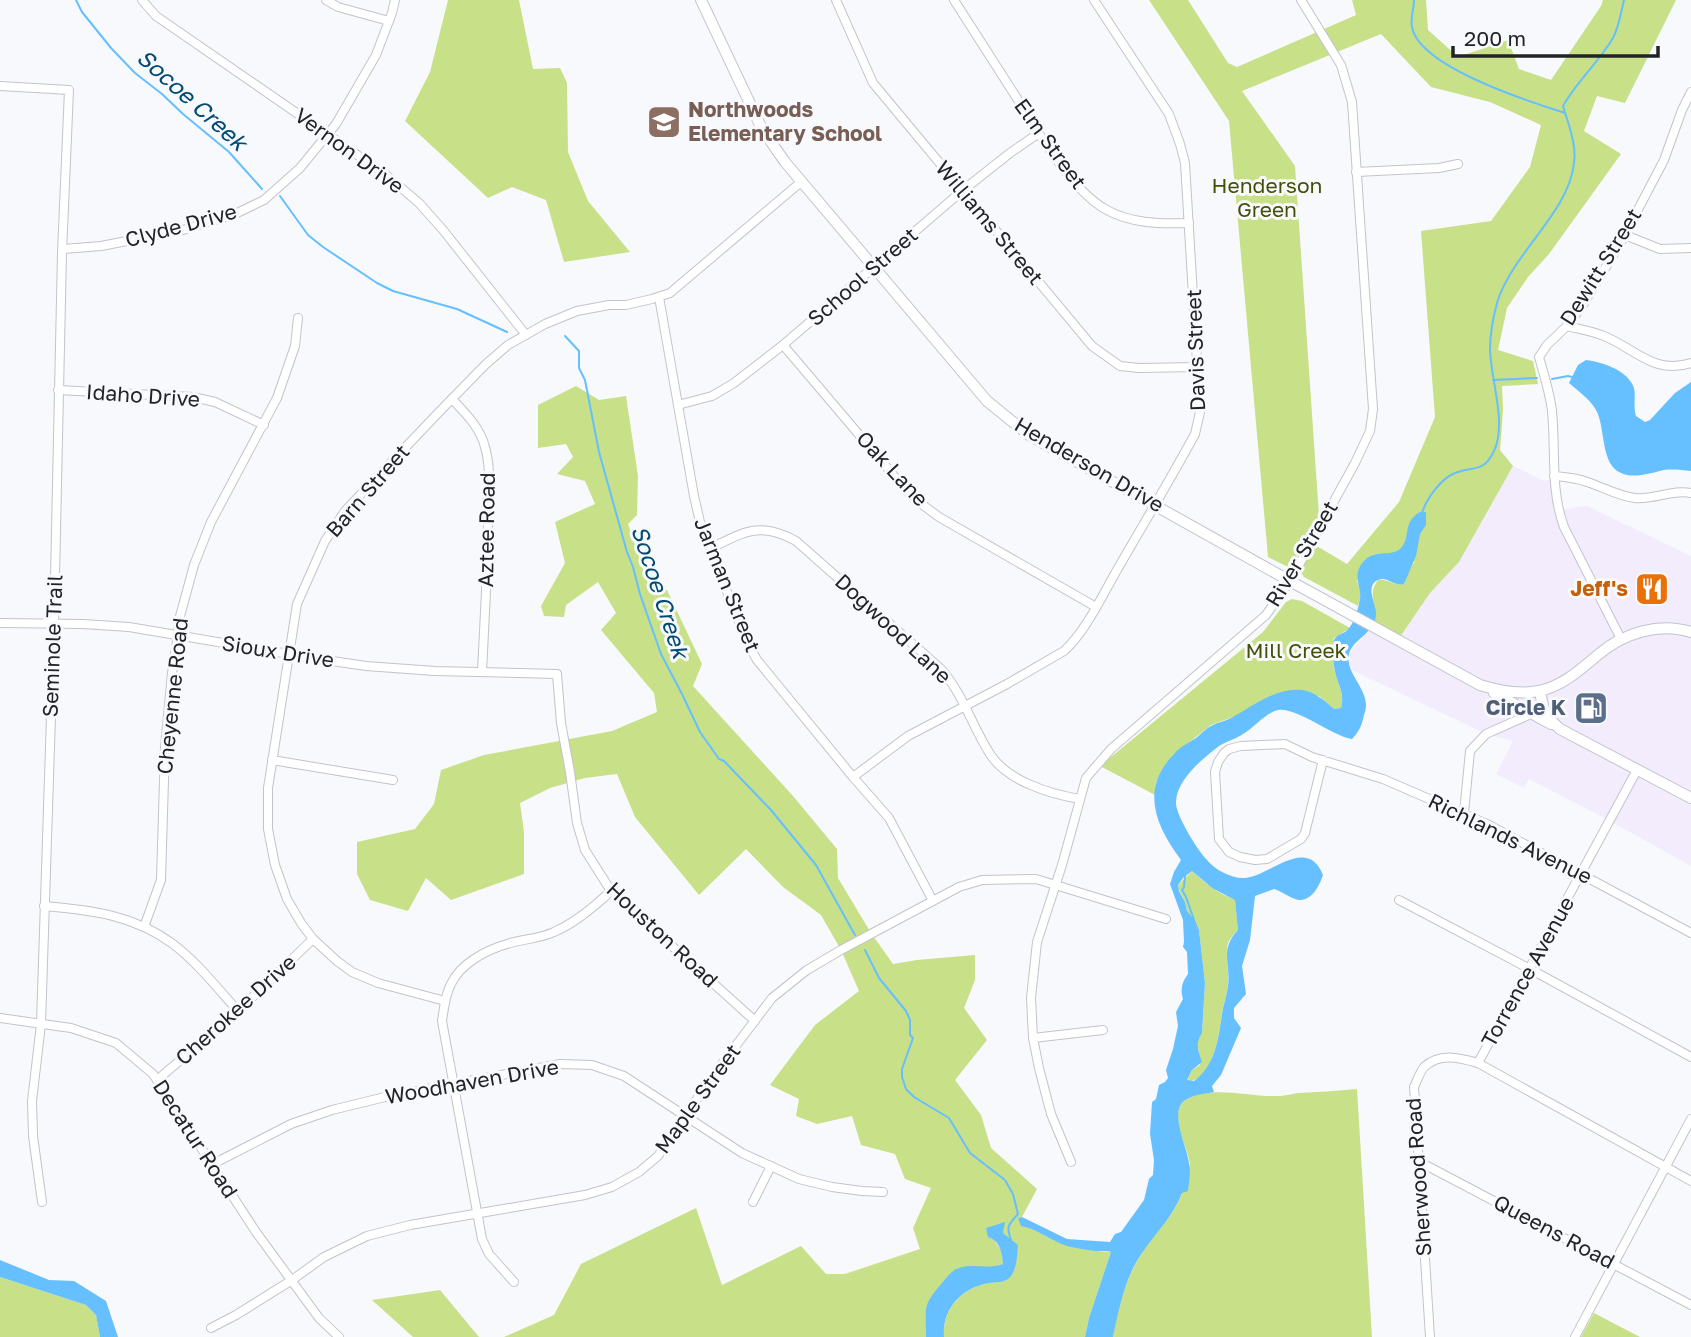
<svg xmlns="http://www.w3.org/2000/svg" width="1691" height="1337" viewBox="0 0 1691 1337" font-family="'Golos Text',sans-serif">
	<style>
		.commercial { fill: #f2ecfd }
		.green { fill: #c8e087 }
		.water { fill: #66bffe; fill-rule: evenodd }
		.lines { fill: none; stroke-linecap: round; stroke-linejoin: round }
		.stream { stroke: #66bffe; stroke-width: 2 }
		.minor-casing { stroke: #c2c3cd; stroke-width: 10 }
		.major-casing { stroke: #c2c3cd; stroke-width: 12 }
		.minor { stroke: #fff; stroke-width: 8 }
		.major { stroke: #fff; stroke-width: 10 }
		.labels { text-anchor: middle; stroke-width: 6; stroke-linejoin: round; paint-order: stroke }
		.education-label { font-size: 21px; font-weight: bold; fill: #785e54; stroke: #f8f9fd; text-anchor: start }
		.street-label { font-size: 21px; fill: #222327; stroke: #f8f9fd }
		.park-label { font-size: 21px; fill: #435108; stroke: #f8f9fd }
		.food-label { font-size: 21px; font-weight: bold; fill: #c56008; stroke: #f8f9fd; text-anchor: end }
		.service-label { font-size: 21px; font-weight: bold; fill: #4e5e75; stroke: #f8f9fd; text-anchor: end }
		.water-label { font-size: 23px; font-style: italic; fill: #004b73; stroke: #f8f9fd }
	</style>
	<rect width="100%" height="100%" fill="#f8f9fd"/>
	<polygon class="commercial" points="1513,466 1544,481 1554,478 1558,510 1587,506 1691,556 1691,866 1610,821 1529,779 1524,788 1496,774 1513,741 1486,734 1352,670 1350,665 1350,652 1371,629 1398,640 1430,593 1459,562"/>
	<g class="green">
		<polygon points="448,0 519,0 533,69 560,68 567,83 568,152 588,201 630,252 564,262 546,200 512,187 488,198 405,121 430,72"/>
		<path d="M1149,0h39l40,63 9,4 119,-52 -4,-15h74l2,30 30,27 50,-17 11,29 32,11 50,-74 2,-6h73l-51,103 -28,-7 -13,35 37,23 -72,100 -21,23 -21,31 -9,42 35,11 5,23 -36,2 1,24 -3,40 13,16 -54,96 -29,31 -32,47 -24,-17c5,-17 -8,-26 4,-43 9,-2 16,6 26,4l4,-13 7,-10 -58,19 4,14 -3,12 -54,-29 -4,-6 15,-26 32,19 52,-62 36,-85 -14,-186 70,-10 39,-54 11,-42 -51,-23 -59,-15 -50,-53 -139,57 53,75 24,350 -27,49 -4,2 -20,-10 -39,-436z"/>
		<path d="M576,386l23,14 27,-4 12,80 -1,39 -9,9 20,59 19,7 35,74 -9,22 100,110 44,53 1,29 33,55 22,31 24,-4 58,-5v25l-11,28 23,32 -32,40 26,35 10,33 46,41 -15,28 -4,1c23,19 48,29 77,33 6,1 11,0 16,1l-22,66 -4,19h-141c-2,-28 17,-48 44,-54 7,-1 16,0 21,-6 2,-1 5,-7 6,-9l-12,-35 1,-10 -18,6 16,22 1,13 -10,3 -68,46 1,24h-422l50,-22 27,-51 115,-56 26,77 79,-39 25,28h19l75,-25 -7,-21 18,-40 -26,-9 -10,-25 -34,-9 -9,-29 -35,8 -21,-8 3,-17 -29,-14 45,-60 44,-34 -18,-41 -20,-35 -38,-28 -37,-38 -47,46 -64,-78 -18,-43 -32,4 -35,10 -30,15 4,29v42l-73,26 -25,-22 -18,33 -38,-11 -13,-26v-32l58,-13 19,-25 7,-34 43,-15 128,-24 45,-19 -3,-19 -53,-63 15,-17 -18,-31 -32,23 -2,12 -20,-1 -3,-10 24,-43 -10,-41 40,-18 -10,-23 -28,-7 16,-17 -7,-13 -28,4v-43z"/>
		<path d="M1292,599l10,2 48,27 -16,10 -1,4c0,10 0,20 2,30 3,13 10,23 6,36l-7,1 -15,-13 -86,21 -22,8 -38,30 -17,27 -1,13 -55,-29 163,-134 23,-30z"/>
		<path d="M1192,871c12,11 27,24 43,28l3,31c-4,4 -8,8 -10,13 -3,12 1,26 0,38 0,10 -3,19 -5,27 -3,20 -9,75 -36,73l5,-11 8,-5 -3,-26 5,-6 3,-50 -6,-53 -4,-10 -8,-9 -2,-9 -6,-12 -1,-5z"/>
		<path d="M1357,1089l15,248h-259c5,-27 12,-57 27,-81 16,-27 36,-39 45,-72 2,-6 5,-14 5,-20 -2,-17 -24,-53 -3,-65 25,-14 62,-2 90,-3 7,0 14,-2 21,-3 19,-1 39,-2 59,-4z"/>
		<polygon points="0,1277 86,1305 96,1315 100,1337 0,1337"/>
		<polygon points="440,1290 479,1337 413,1337 372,1300"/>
		<polygon points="1594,1313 1640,1337 1581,1337"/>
	</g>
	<g class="water">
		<path d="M1586,360c16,2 42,10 48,28 2,9 -1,19 2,28l9,6 5,-2 25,-27 16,-11v89c-9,-1 -18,-2 -27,-1 -13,3 -30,9 -43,3 -21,-9 -15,-45 -25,-63 -6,-11 -18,-19 -27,-27l9,-18z"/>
		<path d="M1420,512h6v13l-6,9 -4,22 -12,28c-10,3 -17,-8 -26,-4 -14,6 -1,25 -2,35 -1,18 -23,24 -27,39 -4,18 17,33 17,51 0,4 -1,7 -2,10 -2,10 -5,17 -12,24 -20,-3 -55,-32 -74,-29 -13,3 -24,18 -35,24 -7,5 -16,7 -24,12 -17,13 -44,35 -43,58 1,13 22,47 31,56 8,10 25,19 38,18 25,-2 62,-43 78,-3 -4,12 -13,29 -28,24 -8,-3 -14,-8 -21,-10l-19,7 -5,44 -8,26 4,28 -12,14v10l7,10 -20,47 -9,11 2,6c-10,2 -25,3 -32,11 -11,13 5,44 7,60 2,8 0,19 -1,28l-6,2c-9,24 -26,39 -40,60 -17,24 -23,56 -29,84h-28l4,-19 22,-66c-5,-2 -10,0 -16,-1 -9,-1 -19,-3 -28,-5 -16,-5 -31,-18 -46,-20l-3,-8 4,-1 45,22 43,3 5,-8 6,-2 23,-32 5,-21 4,-4 1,-15 -4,-26 2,-32 4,-3 3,-14 6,-3 3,-4 -2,-8 7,-21 5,-23 -2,-14 7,-13c-3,-10 -1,-17 5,-25l-1,-22 -4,-5 1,-5 -1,-22 -13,-36 4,-12 7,-12c-26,-35 -41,-71 -7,-106 6,-7 14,-11 22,-16 5,-4 10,-10 17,-13 6,-3 13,-4 20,-8 20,-11 44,-30 69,-27 13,2 22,10 32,19l7,-1c4,-14 -3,-23 -6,-36 -2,-10 -2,-20 -2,-30 3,-7 6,-7 12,-10 7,-5 11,-16 13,-24 1,-5 3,-11 2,-16 -2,-12 -6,-20 4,-31 11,-12 27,-4 36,-12 12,-11 1,-26 20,-37zM1192,871l20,17 23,12 3,30c-19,20 -7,33 -10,56 -1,7 -3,15 -5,22 -4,25 -6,57 -29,73l-7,-1 5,-10 10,-8c-4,-11 -7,-19 0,-29l3,-50 -6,-53 -4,-10 -8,-9 -2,-9 -6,-11 -1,-6 5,-7z"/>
		<path d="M1005,1222l-2,11 15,12c-1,10 -1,25 -8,32 -5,6 -14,5 -21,6 -27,5 -47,25 -45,54h-18c-1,-29 -3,-33 17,-55 5,-6 9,-12 16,-14 14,-5 27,2 44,-4 -1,-12 -3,-23 -15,-27l-2,-9z"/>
		<polygon points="0,1260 49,1280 74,1281 106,1301 118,1337 100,1337 96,1315 86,1305 0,1277"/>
	</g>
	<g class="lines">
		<g class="stream">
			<polyline points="76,0 82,12 111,48 135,73 162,94 183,114 229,152 262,189"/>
			<path d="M1414,0c0,9 -4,19 -2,27 7,40 118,75 153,86"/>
			<polyline points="280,196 308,235 323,247 377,283 393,291 457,309 507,332"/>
			<polyline points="565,336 579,351 579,368 585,380 599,452 627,552 633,567 640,594 661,654 682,694 700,732 719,759 724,761 771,810 816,865 855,935"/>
			<polyline points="1552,379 1568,376 1572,377"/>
			<polyline points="1493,380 1537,378"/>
			<path d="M1422,513c4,-13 18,-34 33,-40 18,-7 29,0 39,-22 13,-28 -3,-70 -4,-101 0,-15 3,-32 7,-47 15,-50 72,-90 77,-140 3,-18 -6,-40 -11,-57 14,-25 36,-44 50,-68 6,-11 8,-26 11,-38"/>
			<polyline points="1185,876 1184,887 1182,890 1186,897 1194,920"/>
			<path d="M865,950l14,28 27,33 4,9v15l3,3 -11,31v8l4,12 8,8 35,21 21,35 35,27 8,14 5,20c-10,12 -12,11 -7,26"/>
		</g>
		<g class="minor-casing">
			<g id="minor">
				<polyline points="142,0 156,16 385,174 419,203 443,230 526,335"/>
				<polyline points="326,0 338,7 389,21"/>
				<polyline points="836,0 873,83 1092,346 1120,366 1139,368 1198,367"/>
				<path d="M954,0c21,33 43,67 64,100 21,34 53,89 87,109 26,15 56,15 84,14"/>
				<polyline points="0,86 69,90 62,253 54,624 41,1024 32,1101 33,1136 42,1202"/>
				<polyline points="1356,172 1439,168 1458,164"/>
				<polyline points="1625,235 1660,249 1691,248"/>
				<polyline points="63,249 101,246 183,230 237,213 264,200 300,168 336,124 376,55 392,13 395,0"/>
				<polyline points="659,297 694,496 700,522 746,640 757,660 853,777 889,818 933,901"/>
				<path d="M1567,326c12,3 25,5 37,10 32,13 50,39 87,27"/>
				<polyline points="783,345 912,497 939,517 1096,607"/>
				<polyline points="58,390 193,397 215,402 264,425"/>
				<path d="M452,399c13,14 28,28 33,48 7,24 3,50 3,74 -1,51 -3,101 -6,151"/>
				<polyline points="678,405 712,396 734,383 783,345 962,191 1010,153 1039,133"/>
				<path d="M1554,476c11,1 23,2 33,6 16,5 31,14 48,16 19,2 38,-9 56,-5"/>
				<path d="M711,548c33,-16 49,-27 85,-7l145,128c22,25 31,57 49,85 17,27 60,40 90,45"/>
				<polyline points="0,623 83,624 129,627 312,658 366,666 435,671 557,674 561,723 570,772 577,823 585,850 611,891 755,1021"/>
				<path d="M1621,639l-57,-112c-14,-38 -8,-77 -12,-116 -2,-18 -8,-36 -13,-54l8,-12 21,-20 16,-22 37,-61 43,-82 18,-50 9,-18"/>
				<polyline points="272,760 393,780"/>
				<polyline points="1323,760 1305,833 1301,839 1267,859 1255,860 1240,857 1229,852 1219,839 1215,772 1218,762 1224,753 1229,749 1241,746 1285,744 1312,757 1383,779 1487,824 1691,933"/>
				<path d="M853,777l55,-41 99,-52 57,-33c22,-20 38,-55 53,-81 26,-45 53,-90 78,-136l5,-22 -15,-249 -5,-19 -11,-30 -75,-114"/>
				<polyline points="1464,813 1470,751 1486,734 1531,714"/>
				<polyline points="1399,900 1530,969 1691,1057"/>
				<path d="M44,906c47,4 90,9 129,38 25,19 45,45 65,67"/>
				<polyline points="144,927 161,880 165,747 172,673 178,635 179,620 194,565 211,522 277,398 295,346 298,318"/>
				<polyline points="445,1001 378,983 352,972 337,961 313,939 301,923 287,899 275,865 268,829 268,788 297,604 325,541 345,511 440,411 486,364 508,345 545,324 577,311 609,305 626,305 652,299 670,293 801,182"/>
				<polyline points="0,1018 71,1028 116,1043 153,1074 256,1232 319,1318 339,1337"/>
				<polyline points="1033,1038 1103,1030"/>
				<polyline points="1478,1063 1637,770"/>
				<polyline points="157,1080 238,1011 313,939"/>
				<polyline points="1418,1161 1691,1305"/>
				<polyline points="1071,1162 1051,1114 1039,1068 1033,1038 1031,998 1037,942 1062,865 1086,778 1111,749 1266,615 1290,581 1355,463 1370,431 1373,409 1352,102 1341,65 1301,0"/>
				<polyline points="211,1165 291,1124 332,1110 385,1097 560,1064 592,1065 624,1076 742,1153 799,1179 832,1187 862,1191 883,1192"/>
				<polyline points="753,1202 771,1166"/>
				<path d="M514,1282l-25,-28 -7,-15 -40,-218c2,-13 3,-26 9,-37 9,-20 35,-34 56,-40 15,-5 32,-5 47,-12 21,-9 40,-25 57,-41"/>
				<polyline points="211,1328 236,1315 292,1280 324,1257 367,1236 410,1225 585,1195 612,1187 639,1172 658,1156 712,1077 772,998 807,970 841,950 959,887 982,880 1036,879 1166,919"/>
				<path d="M1430,1337l-16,-250c3,-6 6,-15 10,-20 16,-15 36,-9 54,-4l213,118"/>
				<polyline points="1575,1337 1691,1119"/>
			</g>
		</g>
		<g class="major-casing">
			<g id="major">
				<path d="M701,0l61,129 23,33 202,239 42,34 261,146 190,104c19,6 38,10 59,6 24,-5 42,-22 60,-37 25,-21 60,-32 92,-22"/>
				<path d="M1540,691c3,19 5,25 20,38l131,69"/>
				<polyline points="1494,693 1551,724"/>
			</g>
		</g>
		<use href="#minor" class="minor"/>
		<use href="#major" class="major"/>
	</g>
	<defs>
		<g id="school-square" transform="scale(1.75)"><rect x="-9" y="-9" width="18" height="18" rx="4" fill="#8d6e63" stroke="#f8f9fd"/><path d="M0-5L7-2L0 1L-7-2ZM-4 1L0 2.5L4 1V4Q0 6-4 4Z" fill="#fff"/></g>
		<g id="restaurant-square" transform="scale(1.75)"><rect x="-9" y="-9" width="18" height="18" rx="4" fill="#e8710a" stroke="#f8f9fd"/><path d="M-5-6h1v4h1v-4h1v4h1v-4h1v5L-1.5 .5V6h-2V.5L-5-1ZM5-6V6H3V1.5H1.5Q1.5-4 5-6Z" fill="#fff"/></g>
		<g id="fuel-square" transform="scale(1.75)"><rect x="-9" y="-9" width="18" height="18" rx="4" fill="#5c6f8a" stroke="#f8f9fd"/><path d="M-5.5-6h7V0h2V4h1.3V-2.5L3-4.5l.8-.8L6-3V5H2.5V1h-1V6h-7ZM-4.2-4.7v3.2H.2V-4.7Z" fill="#fff"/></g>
	</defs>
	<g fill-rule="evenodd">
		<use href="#school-square" x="664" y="122"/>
		<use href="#restaurant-square" x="1652" y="589"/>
		<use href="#fuel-square" x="1591" y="708"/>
	</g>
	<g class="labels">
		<g class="education-label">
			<text x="688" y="117">Northwoods<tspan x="688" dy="24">Elementary School</tspan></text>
		</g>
		<g class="street-label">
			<text transform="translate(1050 144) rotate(54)" y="7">Elm Street</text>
			<text transform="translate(349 151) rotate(36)" y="7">Vernon Drive</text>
			<text transform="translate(989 223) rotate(50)" y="7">Williams Street</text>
			<text transform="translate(181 226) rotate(-15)" y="7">Clyde Drive</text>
			<text transform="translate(1601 267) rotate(-58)" y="7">Dewitt Street</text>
			<text transform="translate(863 277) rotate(-41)" y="7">School Street</text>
			<text transform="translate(1196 350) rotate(-92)" y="7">Davis Street</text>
			<text transform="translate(143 396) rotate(4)" y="7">Idaho Drive</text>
			<text transform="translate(1089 465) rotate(30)" y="7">Henderson Drive</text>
			<text transform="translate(892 469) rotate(47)" y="7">Oak Lane</text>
			<text transform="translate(368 491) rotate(-49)" y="7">Barn Street</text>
			<text transform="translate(487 530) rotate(-89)" y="7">Aztee Road</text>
			<text transform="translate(1302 554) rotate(-59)" y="7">River Street</text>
			<text transform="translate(727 585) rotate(68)" y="7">Jarman Street</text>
			<text transform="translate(893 629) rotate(43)" y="7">Dogwood Lane</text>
			<text transform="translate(53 646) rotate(-88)" y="7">Seminole Trail</text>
			<text transform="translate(278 652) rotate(9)" y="7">Sioux Drive</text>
			<text transform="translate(173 696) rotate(-84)" y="7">Cheyenne Road</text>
			<text transform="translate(1510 839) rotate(26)" y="7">Richlands Avenue</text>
			<text transform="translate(662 935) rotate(43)" y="7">Houston Road</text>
			<text transform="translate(1528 972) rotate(-61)" y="7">Torrence Avenue</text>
			<text transform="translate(236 1010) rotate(-42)" y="7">Cherokee Drive</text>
			<text transform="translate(472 1082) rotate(-10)" y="7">Woodhaven Drive</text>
			<text transform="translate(698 1099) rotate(-54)" y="7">Maple Street</text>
			<text transform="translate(195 1139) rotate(57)" y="7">Decatur Road</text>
			<text transform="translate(1419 1177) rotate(-94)" y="7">Sherwood Road</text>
			<text transform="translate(1554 1232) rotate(28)" y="7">Queens Road</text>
		</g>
		<g class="park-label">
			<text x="1267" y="193">Henderson<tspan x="1267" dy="24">Green</tspan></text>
			<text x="1296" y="658">Mill Creek</text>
		</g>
		<g class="food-label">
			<text x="1628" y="596">Jeff's</text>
		</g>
		<g class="service-label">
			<text x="1566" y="715">Circle K</text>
		</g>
		<g class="water-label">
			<text transform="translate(192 100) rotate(42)" y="8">Socoe Creek</text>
			<text transform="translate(660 592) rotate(72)" y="8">Socoe Creek</text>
		</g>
	</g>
	<path d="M1453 46v10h205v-10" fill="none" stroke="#222327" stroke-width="3.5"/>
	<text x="1464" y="46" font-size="21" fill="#222327" stroke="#f8f9fd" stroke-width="5" paint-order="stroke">200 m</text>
</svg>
